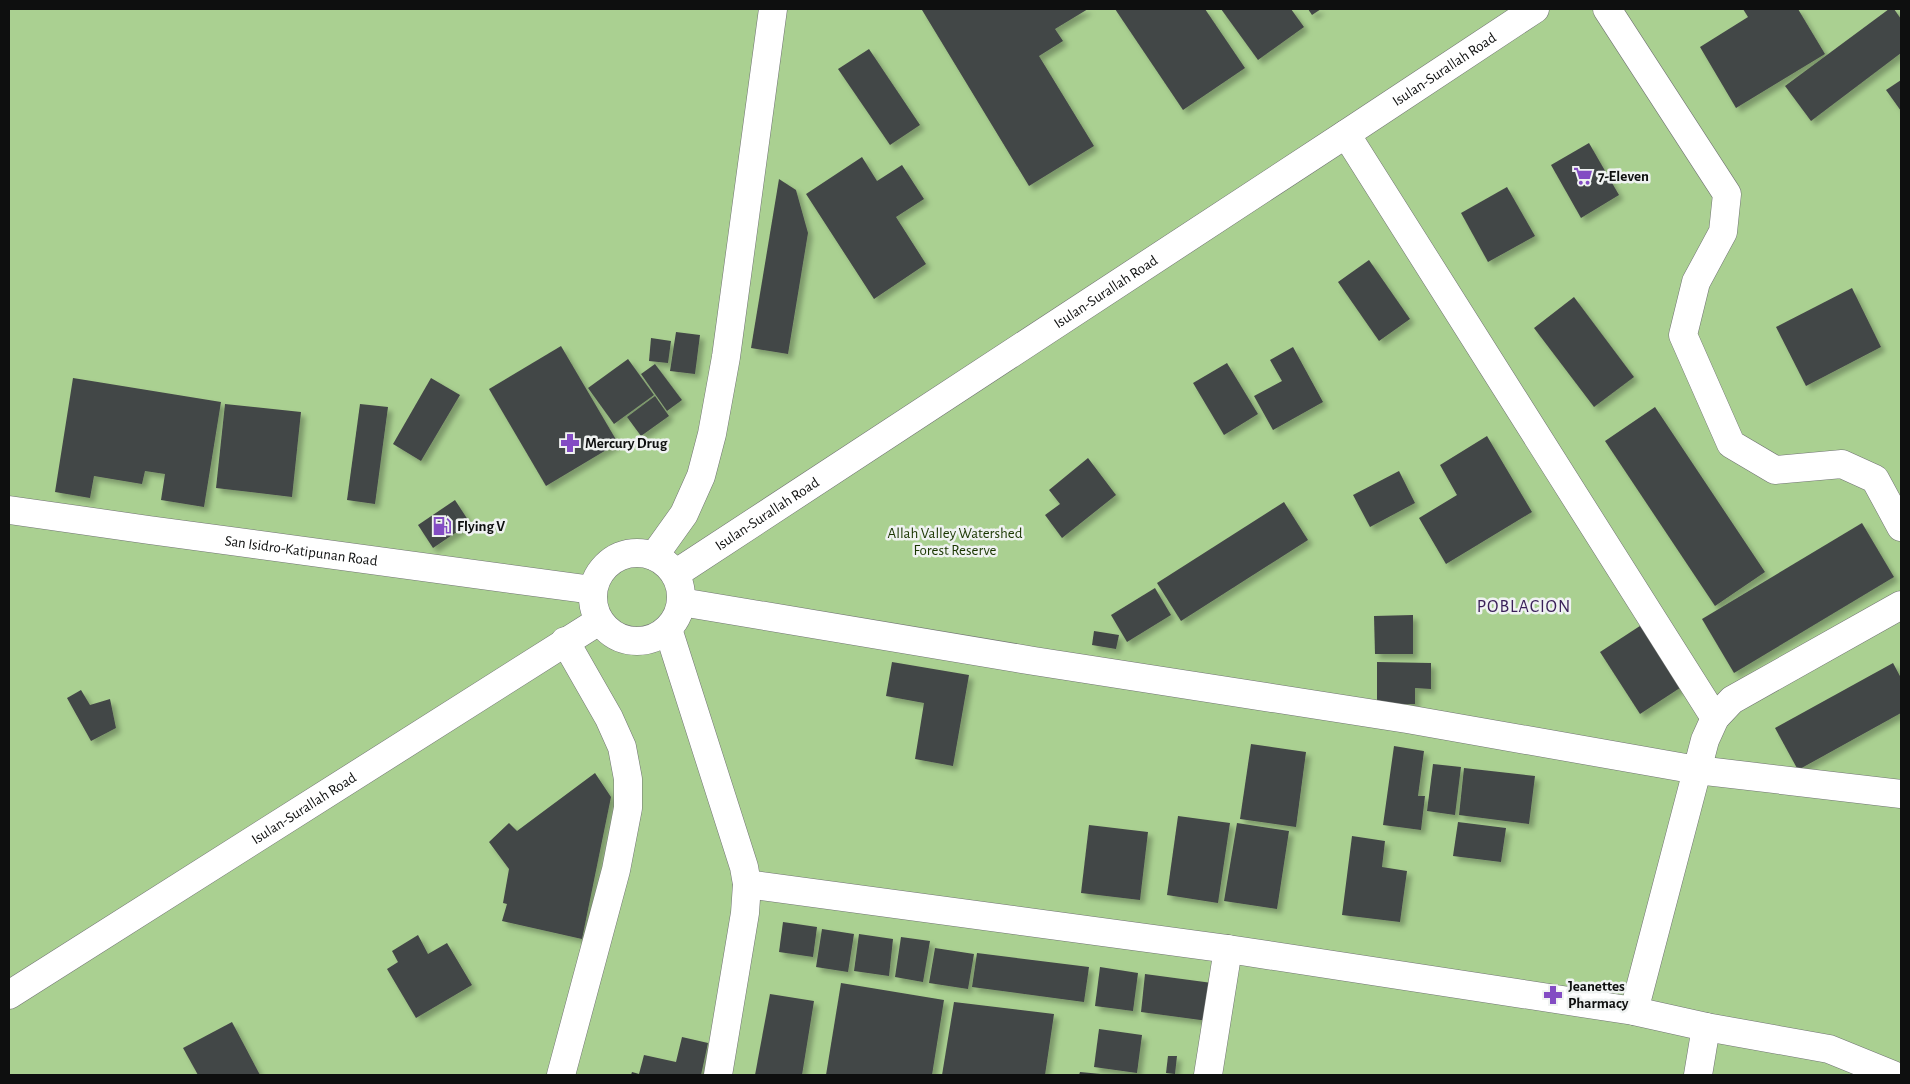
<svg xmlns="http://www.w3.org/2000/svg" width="1910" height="1084" viewBox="0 0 1910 1084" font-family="'Alegreya Sans',sans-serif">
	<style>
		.green { fill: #aad091 }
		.building { fill: #434647; filter: url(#shadow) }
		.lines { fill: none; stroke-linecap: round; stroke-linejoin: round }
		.street-casing { stroke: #717473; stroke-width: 29 }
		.secondary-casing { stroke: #717473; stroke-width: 29 }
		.highway-casing { stroke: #717473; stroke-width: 29 }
		.street { stroke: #fff; stroke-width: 28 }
		.secondary { stroke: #fff; stroke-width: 28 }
		.highway { stroke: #fff; stroke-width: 28 }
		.labels { text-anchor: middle; stroke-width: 5; stroke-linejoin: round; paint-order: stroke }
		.street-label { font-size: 15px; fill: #0e0f0f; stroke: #eff2f1 }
		.poi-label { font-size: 15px; font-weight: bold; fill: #0e0f0f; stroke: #eff2f1; text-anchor: start }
		.park-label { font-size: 15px; fill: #1a3600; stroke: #eff2f1 }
		.quarter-label { font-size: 18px; letter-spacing: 1px; fill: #391f58; stroke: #eff2f1 }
	</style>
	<defs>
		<filter id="shadow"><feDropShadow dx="4.5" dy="4.5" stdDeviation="2.5" flood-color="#0004"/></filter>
	</defs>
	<rect width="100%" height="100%" fill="#eff2f1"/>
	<rect class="green" x="9" y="9" width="1892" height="1066"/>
	<g class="building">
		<polygon points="923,9 1088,9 1055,29 1063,41 1039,56 1094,146 1029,186 922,10"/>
		<polygon points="1115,9 1205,9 1245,68 1183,110"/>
		<polygon points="1221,9 1291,9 1304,27 1258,60"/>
		<polygon points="1308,9 1321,9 1312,15"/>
		<polygon points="1743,9 1798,9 1825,54 1736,108 1700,47 1748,17"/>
		<polygon points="1889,9 1894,9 1901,19 1901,53 1811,121 1785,86"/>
		<polygon points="869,49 920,125 890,145 838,69"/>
		<polygon points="1901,80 1901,111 1886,90"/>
		<polygon points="1589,143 1619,195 1581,218 1551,165"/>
		<polygon points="862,157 877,181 902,165 924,199 896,217 926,264 874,299 806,194"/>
		<polygon points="779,179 796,190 808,233 788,354 751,348"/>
		<polygon points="1507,187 1535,236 1488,262 1461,213"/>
		<polygon points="1369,260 1410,319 1379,341 1338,282"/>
		<polygon points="1852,288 1881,347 1806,386 1776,327"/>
		<polygon points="1574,297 1634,377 1594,407 1534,328"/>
		<polygon points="676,332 700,335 695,374 670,371"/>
		<polygon points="651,338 671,341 668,363 649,361"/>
		<polygon points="561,346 618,443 546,486 489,389"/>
		<polygon points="1293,347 1323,402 1273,430 1254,396 1282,381 1270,360"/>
		<polygon points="628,359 654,395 614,424 588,388"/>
		<polygon points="1227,363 1258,414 1224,435 1193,383"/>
		<polygon points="655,364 682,400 667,411 641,374"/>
		<polygon points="73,378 221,402 204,507 161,500 165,474 145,471 142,484 94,476 90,498 55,492"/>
		<polygon points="431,378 460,395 421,461 393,444"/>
		<polygon points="655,396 669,416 641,436 627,417"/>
		<polygon points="225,404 301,412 292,497 216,488"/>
		<polygon points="360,404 388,407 375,504 347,500"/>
		<polygon points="1655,407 1765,572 1715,606 1605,441"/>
		<polygon points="1487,436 1532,512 1446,564 1419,518 1457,495 1440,465"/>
		<polygon points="1088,458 1116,495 1062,538 1045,515 1060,504 1049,490"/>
		<polygon points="1399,471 1415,503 1370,527 1353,495"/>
		<polygon points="455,500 470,523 433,548 418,525"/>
		<polygon points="1284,502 1308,540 1181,621 1157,583"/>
		<polygon points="1862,523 1894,577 1734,673 1702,619"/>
		<polygon points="1155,588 1171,615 1127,642 1111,615"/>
		<polygon points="1413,615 1413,654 1375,654 1374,616"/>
		<polygon points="1646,622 1686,684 1640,714 1600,652"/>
		<polygon points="1094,631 1119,635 1116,649 1092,645"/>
		<polygon points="892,662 969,675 953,766 915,759 924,703 886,696"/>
		<polygon points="1377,662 1431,663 1431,689 1415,688 1415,704 1377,704"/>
		<polygon points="1893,663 1901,678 1901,713 1798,770 1775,728"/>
		<polygon points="81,690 90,705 110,699 116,728 91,741 67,698"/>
		<polygon points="1251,744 1306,752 1296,827 1240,819"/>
		<polygon points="1394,746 1424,751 1418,796 1425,796 1421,830 1383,825"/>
		<polygon points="1433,764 1461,767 1455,815 1427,811"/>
		<polygon points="1464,768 1535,776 1529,824 1459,815"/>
		<polygon points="595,773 611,797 582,939 502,921 507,904 503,903 509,869 489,842 509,823 517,831"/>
		<polygon points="1178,816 1230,823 1218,903 1167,895"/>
		<polygon points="1458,822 1506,828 1501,862 1453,856"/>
		<polygon points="1237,823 1289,831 1277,909 1224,901"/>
		<polygon points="1089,825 1148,832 1140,900 1081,893"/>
		<polygon points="1352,836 1385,841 1382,867 1407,871 1400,922 1342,915"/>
		<polygon points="783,922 817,927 813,957 779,952"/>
		<polygon points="822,929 854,934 848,972 816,967"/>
		<polygon points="859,934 893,939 889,976 854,971"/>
		<polygon points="418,935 428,954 447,943 472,985 416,1018 387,969 398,962 392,951"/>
		<polygon points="901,937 930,941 923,982 895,977"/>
		<polygon points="935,948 974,954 968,989 929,983"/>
		<polygon points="977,953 1089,967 1084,1002 972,987"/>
		<polygon points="1100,967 1138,973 1133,1011 1095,1006"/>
		<polygon points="1145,974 1212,983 1208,1021 1141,1012"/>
		<polygon points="841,983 944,1000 932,1075 826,1075"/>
		<polygon points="770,994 814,1001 802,1075 755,1075"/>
		<polygon points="954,1002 1054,1014 1045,1075 942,1075"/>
		<polygon points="232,1022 260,1075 198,1075 183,1048"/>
		<polygon points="1099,1029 1142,1035 1137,1073 1094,1067"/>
		<polygon points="682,1037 708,1043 701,1075 631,1075 632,1072 639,1074 644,1055 676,1062"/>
		<polygon points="1168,1056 1177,1056 1175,1074 1166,1073"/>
		<polygon points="1080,1072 1101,1074 1101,1075 1079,1075"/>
	</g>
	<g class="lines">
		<g class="street-casing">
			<g id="street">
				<polyline points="1607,9 1727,194 1723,232 1696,282 1683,335 1731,444 1775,470 1842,464 1875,479 1901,527"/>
				<polyline points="1346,134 1715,718"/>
				<polyline points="654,556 684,514 701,476 712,434 726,357 773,9"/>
				<polyline points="1706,1027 1829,1049 1893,1075"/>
				<polyline points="561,1075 616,870 628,808 628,779 622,747 609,718 565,641"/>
				<polyline points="1208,1075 1228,949"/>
			</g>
		</g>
		<g class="secondary-casing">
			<g id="secondary">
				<path id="s1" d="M9,510l140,20 444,60"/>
				<polyline points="681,602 1034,661 1407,719 1697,770 1901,794"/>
				<polyline points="668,629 744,867 747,884 745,913 718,1075"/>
				<polyline points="747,884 1228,949 1634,1011 1706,1027 1698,1075"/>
				<polyline points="1634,1011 1705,740 1715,718 1732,700 1901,605"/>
			</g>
		</g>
		<g class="highway-casing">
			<g id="highway">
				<circle cx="637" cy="597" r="44"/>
				<path id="s2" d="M675,574l671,-440 189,-125"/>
				<path id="s3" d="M9,995l590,-374"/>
			</g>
		</g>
		<use href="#street" class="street"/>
		<use href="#secondary" class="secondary"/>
		<use href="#highway" class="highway"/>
	</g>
	<defs>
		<g id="supermarket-bare" transform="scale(1.5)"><path d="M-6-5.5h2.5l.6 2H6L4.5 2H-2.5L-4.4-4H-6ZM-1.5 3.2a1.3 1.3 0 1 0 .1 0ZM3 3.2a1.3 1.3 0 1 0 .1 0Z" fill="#834cc3" stroke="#eff2f1" stroke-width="2.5" paint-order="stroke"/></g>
		<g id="pharmacy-bare" transform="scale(1.5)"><path d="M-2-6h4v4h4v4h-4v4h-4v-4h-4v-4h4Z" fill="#834cc3" stroke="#eff2f1" stroke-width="2.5" paint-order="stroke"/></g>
		<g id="fuel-bare" transform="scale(1.5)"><path d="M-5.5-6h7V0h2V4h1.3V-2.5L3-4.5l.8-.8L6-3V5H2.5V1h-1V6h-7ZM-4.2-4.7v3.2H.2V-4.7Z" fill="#834cc3" stroke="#eff2f1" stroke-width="2.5" paint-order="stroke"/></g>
	</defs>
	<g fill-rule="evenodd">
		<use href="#supermarket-bare" x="1583" y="176"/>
		<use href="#pharmacy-bare" x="570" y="443"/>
		<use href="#fuel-bare" x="442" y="526"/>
		<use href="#pharmacy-bare" x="1553" y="995"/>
	</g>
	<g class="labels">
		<g class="street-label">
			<text dy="5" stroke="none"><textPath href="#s2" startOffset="920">Isulan-Surallah Road</textPath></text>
			<text dy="5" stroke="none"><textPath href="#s2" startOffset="515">Isulan-Surallah Road</textPath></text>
			<text dy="5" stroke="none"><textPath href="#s2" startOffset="110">Isulan-Surallah Road</textPath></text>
			<text dy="5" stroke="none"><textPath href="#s1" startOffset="295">San Isidro-Katipunan Road</textPath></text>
			<text dy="5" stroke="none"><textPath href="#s3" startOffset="349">Isulan-Surallah Road</textPath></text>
		</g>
		<g class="poi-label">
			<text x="1598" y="181">7-Eleven</text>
			<text x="585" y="448">Mercury Drug</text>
			<text x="457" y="531">Flying V</text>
			<text x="1568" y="991">Jeanettes<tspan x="1568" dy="17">Pharmacy</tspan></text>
		</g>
		<g class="park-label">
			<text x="955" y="538">Allah Valley Watershed<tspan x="955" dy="17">Forest Reserve</tspan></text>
		</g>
		<g class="quarter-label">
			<text x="1524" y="612">POBLACION</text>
		</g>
	</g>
	<rect width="1910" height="1084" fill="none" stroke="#0e0f0f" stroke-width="20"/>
</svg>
